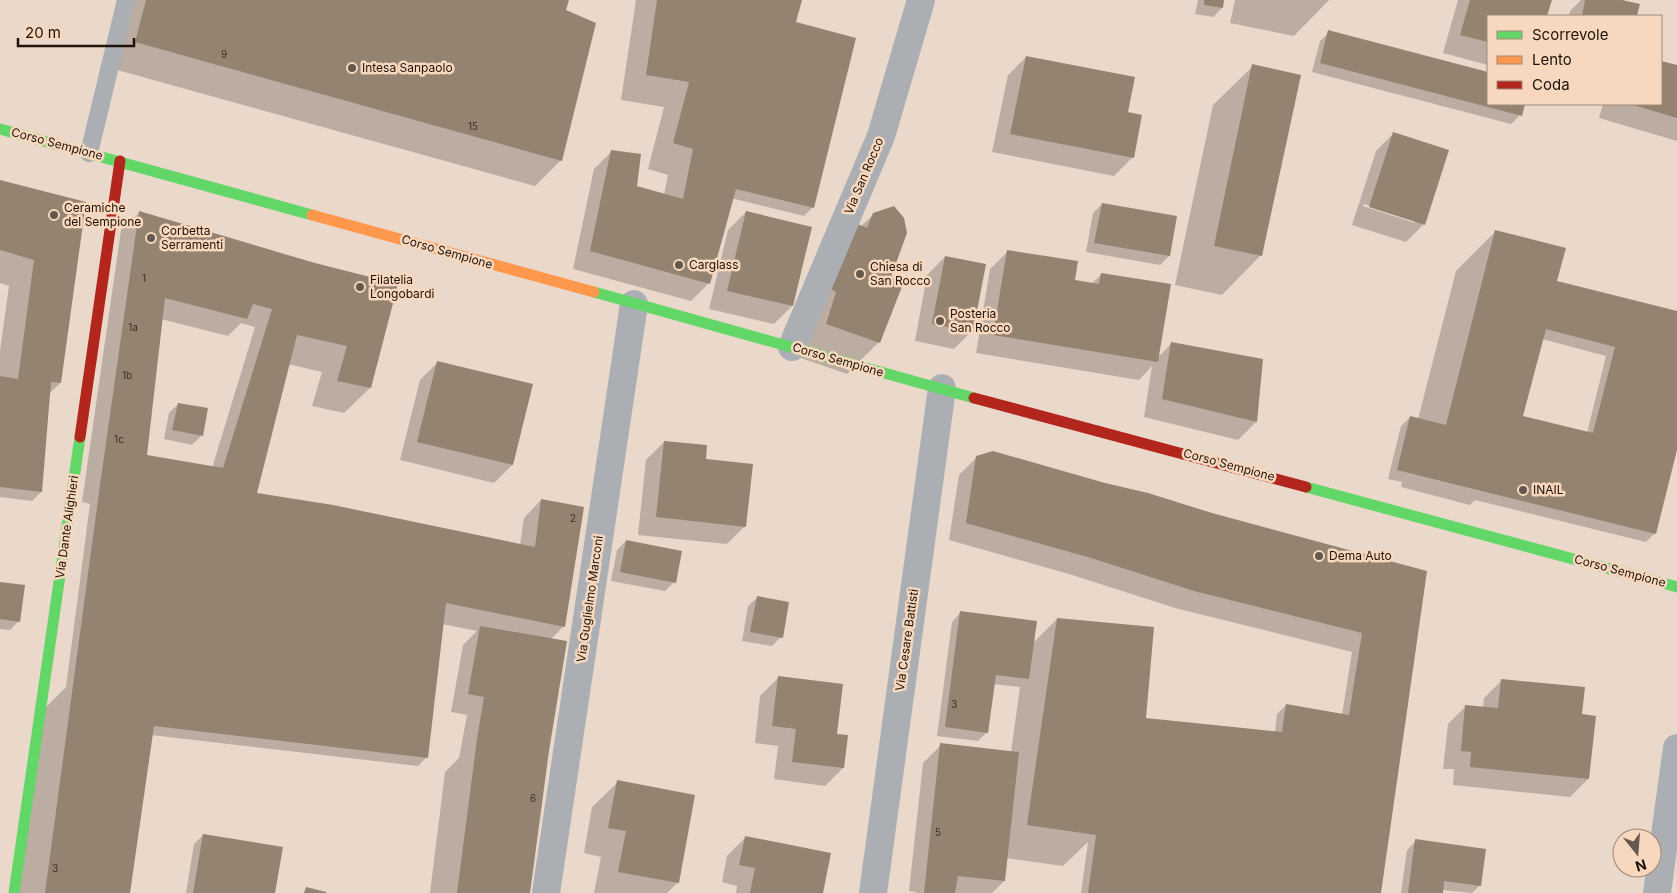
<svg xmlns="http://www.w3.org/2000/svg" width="1677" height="893" viewBox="0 0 1677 893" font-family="Inter,sans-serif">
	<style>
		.shadow { fill: #0003; fill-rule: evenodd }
		.building { fill: #948371; fill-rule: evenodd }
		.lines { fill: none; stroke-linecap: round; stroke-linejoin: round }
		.lane { stroke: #abaeb3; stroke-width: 18 }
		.street { stroke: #abaeb3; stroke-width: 28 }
		.fast { stroke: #63d668; stroke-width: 11 }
		.slow { stroke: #ff974d; stroke-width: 11 }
		.jam { stroke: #b3261e; stroke-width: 11 }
		.poi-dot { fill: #65584e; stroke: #f7d8be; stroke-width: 2 }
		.labels { text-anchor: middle; stroke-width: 5; stroke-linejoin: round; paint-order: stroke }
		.number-label { font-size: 10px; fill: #3c2f24 }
		.poi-label { font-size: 12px; fill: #1e130a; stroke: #f7d8be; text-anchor: start }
		.street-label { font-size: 12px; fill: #1e130a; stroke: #f7d8be }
	</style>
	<rect width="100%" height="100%" fill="#ead9cb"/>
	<g class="shadow">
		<polygon points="127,0 568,0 565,11 561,160 535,186 110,68"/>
		<polygon points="636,0 801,0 794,23 813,207 804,216 731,198 709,283 691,301 573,269 594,169 612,151 636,187 664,195 668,175 648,169 664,107 621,100"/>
		<polygon points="1198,0 1223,0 1222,8 1213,17 1195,14"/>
		<polygon points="1235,0 1329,0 1294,36 1230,23"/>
		<polygon points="1458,0 1551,0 1546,16 1488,16 1488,65 1443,53"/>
		<polygon points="1581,0 1616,0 1638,5 1635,16 1569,16 1570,11"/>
		<polygon points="1329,32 1488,73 1488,104 1523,104 1520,115 1511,124 1312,72 1320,41"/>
		<polygon points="1026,57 1126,113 1141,116 1132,158 1114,176 992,152 1008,75"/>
		<polygon points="1661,62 1677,66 1677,141 1599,118 1603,104 1661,104"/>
		<polygon points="1253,66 1261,255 1222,295 1175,285 1213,105"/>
		<path d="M1394,133l30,91 -18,18 -54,-17 24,-74zM1364,204l51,16v3l-52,-17z"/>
		<polygon points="0,181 85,203 60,383 49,394 41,492 32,501 0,497 0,351 9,286 0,283"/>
		<polygon points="1102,204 1176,217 1169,256 1160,265 1086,252 1093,213"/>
		<polygon points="746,212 792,306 774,324 709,309 728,230"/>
		<path d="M139,213l176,51 55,124 -26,25 -32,-7 10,-34 -34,-8 -32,130 264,51 4,-27 17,-18 23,126 -13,13 -4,111 -19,143h-98l15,-121 14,-14 8,-43 -16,-3 12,-67 14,-14 -35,-7 -15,133 -9,9 -267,-31 -22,158h-111l26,-184 22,-22 24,-183 -8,-2 39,-272zM161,319l67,17 13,-13 14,4 -43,141 -67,-12z"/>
		<polygon points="874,214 889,278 879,342 847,374 795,356 861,226"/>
		<path d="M1495,232l61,50 121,30v133l-22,88 -9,9 -171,-42 -5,5 -69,-18 1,-5 -14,-3 13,-53 9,-9 8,2 38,-148zM1542,339l64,17 -19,77 -65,-16z"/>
		<polygon points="1008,251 1073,281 1091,284 1102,274 1158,357 1171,344 1256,422 1238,440 1144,417 1152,366 1139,380 976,353 990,269"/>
		<polygon points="945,257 972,331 954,349 915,341 927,275"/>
		<polygon points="438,362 531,385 512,465 494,483 400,460 420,380"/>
		<polygon points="178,404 201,436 192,445 164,439 169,413"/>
		<polygon points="664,442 704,460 745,526 727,544 638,535 646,460"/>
		<polygon points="977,457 1212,514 1426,572 1380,893 1081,893 1088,842 1063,866 1006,858 1004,881 992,893 916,893 916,892 909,891 923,763 941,745 1011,752 1020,687 993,684 987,732 978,741 937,736 952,622 961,612 1033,643 1057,619 1152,628 1145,719 1275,733 1277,714 1286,705 1342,715 1352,652 1175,608 1069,574 949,540 959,475"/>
		<polygon points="626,541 674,582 665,591 611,581 617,550"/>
		<polygon points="0,583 19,621 10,630 0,629"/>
		<polygon points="758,597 781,637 772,646 742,641 748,606"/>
		<polygon points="778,678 836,735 843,768 825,786 774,779 778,746 755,743 760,696"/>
		<polygon points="1502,680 1581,715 1588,779 1570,797 1453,785 1454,769 1443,769 1448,724 1466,706 1483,708 1484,698"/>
		<polygon points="618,782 678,882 667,893 594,893 601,857 584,853 592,807"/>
		<polygon points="203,835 274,893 186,893 194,844"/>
		<polygon points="745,838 822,893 736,893 737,886 722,882 727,856"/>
		<polygon points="1416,841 1480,885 1472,893 1442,890 1441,893 1401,893 1407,850"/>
	</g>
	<g class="building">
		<polygon points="146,0 569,0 566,10 596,23 562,161 135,42"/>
		<polygon points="657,0 802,0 796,22 856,38 814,208 736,189 710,284 590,251 611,150 641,154 637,186 683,199 693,149 673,143 689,82 646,75"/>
		<polygon points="1204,0 1224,0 1223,8 1204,5"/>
		<polygon points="1470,0 1552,0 1547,16 1488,16 1488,42 1460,35"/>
		<polygon points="1585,0 1622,0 1640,4 1637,16 1582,16"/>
		<polygon points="1328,30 1488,72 1488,104 1525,104 1522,116 1320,63"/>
		<polygon points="1026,56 1135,77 1128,112 1142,115 1134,158 1010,134"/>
		<polygon points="1661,61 1677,65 1677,118 1630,104 1661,104"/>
		<polygon points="1252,64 1301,75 1262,256 1214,246"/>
		<polygon points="1393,132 1449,150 1425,225 1369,207"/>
		<polygon points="0,180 86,202 61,383 51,382 42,492 0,487 0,376 18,379 34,260 0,250"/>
		<polygon points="1102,203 1177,216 1170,256 1094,243"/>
		<polygon points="894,206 904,218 907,233 891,277 903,284 880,343 826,324 836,292 823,285 853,222 867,228 873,213"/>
		<path d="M139,211l176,52 83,21 -27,104 -34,-7 10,-35 -50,-11 -40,158 76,12 202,42 6,-48 43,8 -19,120 -119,-24 -18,155 -274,-32 -24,167h-85l55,-408zM165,298l82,21 6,-15 19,5 -49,159 -76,-13z"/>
		<polygon points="746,211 812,227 793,306 727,291"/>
		<path d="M1495,230l71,18 -9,33 120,30v139l-21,84 -259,-64 13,-54 36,9zM1546,329l69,18 -22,86 -70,-17z"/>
		<polygon points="1007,250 1078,261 1075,280 1099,284 1101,273 1171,284 1158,362 993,335"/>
		<polygon points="945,256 986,264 973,332 932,324"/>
		<polygon points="1171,342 1263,359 1257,422 1162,399"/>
		<polygon points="437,361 533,384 513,465 417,442"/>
		<polygon points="178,403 208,408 203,436 172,430"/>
		<polygon points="664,441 707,445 706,459 753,464 746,527 656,517"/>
		<polygon points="993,451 1105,483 1148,493 1212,513 1427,571 1381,893 1088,893 1096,835 1027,825 1057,618 1154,627 1146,718 1282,732 1286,704 1349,715 1362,633 1194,591 1088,557 966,523 976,456"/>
		<polygon points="626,540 682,551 676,583 620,572"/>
		<polygon points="0,582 25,585 20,622 0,619"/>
		<polygon points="757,596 789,602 783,638 750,632"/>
		<polygon points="960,611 1037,621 1029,679 996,675 988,733 945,727"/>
		<polygon points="480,626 567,641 549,751 530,893 457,893 477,739 484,697 468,694"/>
		<polygon points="778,676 843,684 837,734 848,735 844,768 792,762 796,729 772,726"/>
		<polygon points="1501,679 1585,687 1582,714 1596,716 1589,779 1470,767 1471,752 1461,751 1465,705 1498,708"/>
		<polygon points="940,743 1019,752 1005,881 958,876 955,893 924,893"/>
		<polygon points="617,780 695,795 679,883 618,872 626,831 608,828"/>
		<polygon points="203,834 283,847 275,893 193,893"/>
		<polygon points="745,836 831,853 823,893 750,893 755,868 739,865"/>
		<polygon points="1415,839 1486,849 1481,886 1444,881 1443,893 1408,893"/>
		<polygon points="306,887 326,892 326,893 304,893"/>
	</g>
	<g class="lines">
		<polyline class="lane" points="89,153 126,0"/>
		<g class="street">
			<polyline points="792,347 881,136 921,0"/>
			<polyline points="546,893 634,304"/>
			<polyline points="873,893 942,388"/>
			<polyline points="1657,893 1677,748"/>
		</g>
		<g class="fast">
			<polyline points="0,129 312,215"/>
			<polyline points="594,292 974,398"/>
			<polyline points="1306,487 1677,587"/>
			<polyline points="14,893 80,437"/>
		</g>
		<polyline class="slow" points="312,215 594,292"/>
		<g class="jam">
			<polyline points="974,398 1306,487"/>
			<polyline points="80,437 120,161"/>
		</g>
	</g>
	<g class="poi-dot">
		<circle cx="352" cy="68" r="5"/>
		<circle cx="54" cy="215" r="5"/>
		<circle cx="151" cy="238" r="5"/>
		<circle cx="679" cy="265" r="5"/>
		<circle cx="860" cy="274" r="5"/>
		<circle cx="360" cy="287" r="5"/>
		<circle cx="940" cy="321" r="5"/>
		<circle cx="1523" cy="490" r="5"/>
		<circle cx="1319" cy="556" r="5"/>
	</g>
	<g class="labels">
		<g class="number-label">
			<text x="224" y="58">9</text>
			<text x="473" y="130">15</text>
			<text x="144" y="282">1</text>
			<text x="133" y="331">1a</text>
			<text x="127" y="379">1b</text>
			<text x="119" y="443">1c</text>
			<text x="573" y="522">2</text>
			<text x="954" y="708">3</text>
			<text x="533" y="802">6</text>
			<text x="938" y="836">5</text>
			<text x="55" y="872">3</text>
		</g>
		<g class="poi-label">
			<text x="362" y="72">Intesa Sanpaolo</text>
			<text x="64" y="212">Ceramiche<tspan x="64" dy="14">del Sempione</tspan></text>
			<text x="161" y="235">Corbetta<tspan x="161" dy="14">Serramenti</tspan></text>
			<text x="689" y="269">Carglass</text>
			<text x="870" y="271">Chiesa di<tspan x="870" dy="14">San Rocco</tspan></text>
			<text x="370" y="284">Filatelia<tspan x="370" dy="14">Longobardi</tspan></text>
			<text x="950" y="318">Posteria<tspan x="950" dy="14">San Rocco</tspan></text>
			<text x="1533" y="494">INAIL</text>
			<text x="1329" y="560">Dema Auto</text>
		</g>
		<g class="street-label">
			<text transform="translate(57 144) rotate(15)" y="4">Corso Sempione</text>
			<text transform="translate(864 176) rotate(-67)" y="4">Via San Rocco</text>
			<text transform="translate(447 252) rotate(16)" y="4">Corso Sempione</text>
			<text transform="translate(838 360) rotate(16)" y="4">Corso Sempione</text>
			<text transform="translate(1229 465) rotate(15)" y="4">Corso Sempione</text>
			<text transform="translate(67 527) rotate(-82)" y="4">Via Dante Alighieri</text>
			<text transform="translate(1620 571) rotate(15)" y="4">Corso Sempione</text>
			<text transform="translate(590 599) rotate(-82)" y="4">Via Guglielmo Marconi</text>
			<text transform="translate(907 640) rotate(-82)" y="4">Via Cesare Battisti</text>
		</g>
	</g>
	<rect x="1487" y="15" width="175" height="90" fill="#f7d8be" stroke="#a08976"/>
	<rect x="1497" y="31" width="25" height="8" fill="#63d668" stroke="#a08976"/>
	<text x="1532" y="40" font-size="15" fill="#1e130a">Scorrevole</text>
	<rect x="1497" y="56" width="25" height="8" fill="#ff974d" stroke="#a08976"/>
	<text x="1532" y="65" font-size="15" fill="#1e130a">Lento</text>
	<rect x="1497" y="81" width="25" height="8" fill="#b3261e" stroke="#a08976"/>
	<text x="1532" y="90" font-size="15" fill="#1e130a">Coda</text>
	<g transform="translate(1637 853) rotate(163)"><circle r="24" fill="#f7d8be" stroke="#a08976"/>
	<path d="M0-4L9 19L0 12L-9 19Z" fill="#65584e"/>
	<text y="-8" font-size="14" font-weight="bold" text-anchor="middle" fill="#1e130a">N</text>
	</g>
	<path d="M18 38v8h116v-8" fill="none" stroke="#1e130a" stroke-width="2.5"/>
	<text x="25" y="38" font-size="15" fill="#1e130a" stroke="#f7d8be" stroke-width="4" paint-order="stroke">20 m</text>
</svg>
